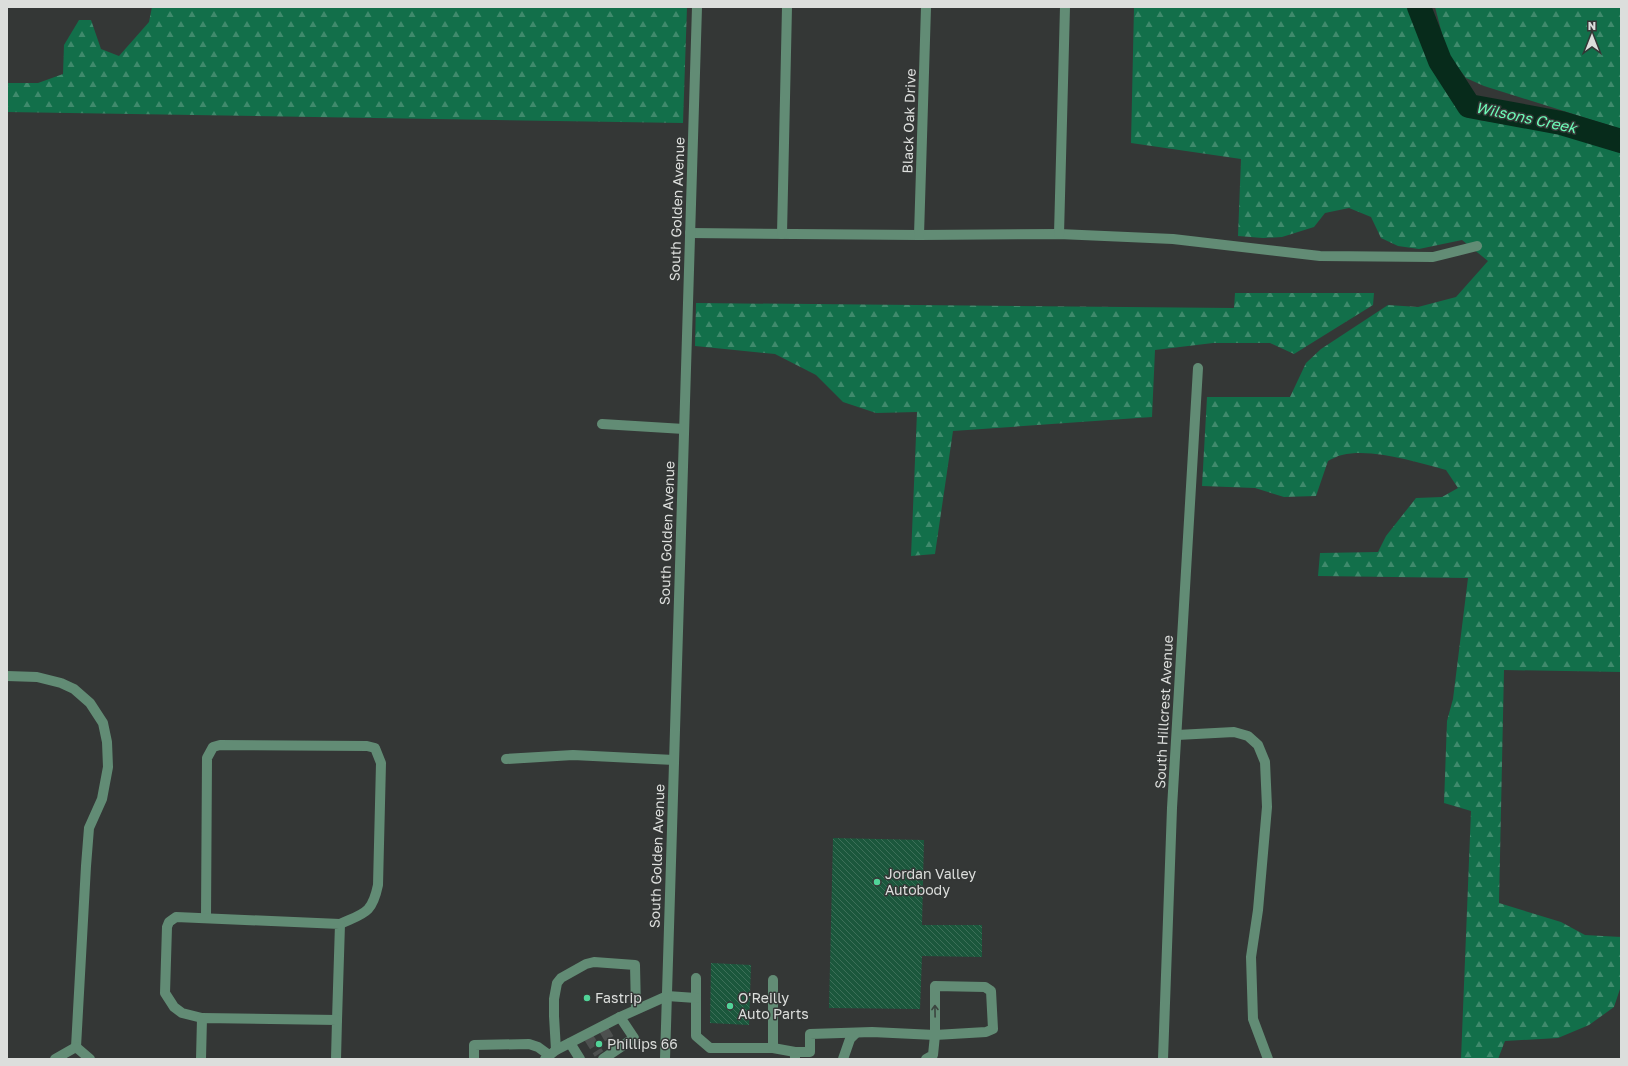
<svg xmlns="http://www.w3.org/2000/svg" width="1628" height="1066" viewBox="0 0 1628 1066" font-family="'Golos Text',sans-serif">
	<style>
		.forest { fill: url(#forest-firs) }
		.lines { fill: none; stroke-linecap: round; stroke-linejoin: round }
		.river { stroke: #072b1b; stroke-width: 24 }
		.building { fill: url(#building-back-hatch) }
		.minor-tunnel { stroke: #4d504f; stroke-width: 10; stroke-dasharray: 10 5; stroke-linecap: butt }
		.minor { stroke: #628c75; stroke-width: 10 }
		.oneway { stroke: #3b443f }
		.poi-dot { fill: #51d398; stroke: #343736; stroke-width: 1.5 }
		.labels { text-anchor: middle; stroke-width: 3; stroke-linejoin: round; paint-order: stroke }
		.street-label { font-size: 14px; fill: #dcdedc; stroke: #343736 }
		.poi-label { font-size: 14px; fill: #dcdedc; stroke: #343736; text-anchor: start }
		.water-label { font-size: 15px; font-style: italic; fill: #6cfcb8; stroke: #343736 }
	</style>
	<defs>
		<pattern id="forest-firs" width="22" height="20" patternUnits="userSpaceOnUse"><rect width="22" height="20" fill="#126f4a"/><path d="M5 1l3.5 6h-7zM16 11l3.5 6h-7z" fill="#3f8a6c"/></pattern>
		<pattern id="building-back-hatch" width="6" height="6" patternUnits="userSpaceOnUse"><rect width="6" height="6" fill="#1b573c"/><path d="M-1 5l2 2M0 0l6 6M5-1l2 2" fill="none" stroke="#3c6f58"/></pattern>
	</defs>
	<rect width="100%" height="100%" fill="#343736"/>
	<g class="forest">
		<polygon points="152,7 687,7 683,123 7,112 7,83 38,83 63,74 64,45 79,20 91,20 101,49 119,56 149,22"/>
		<path d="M1134,7h276l23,64 22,33 24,16 75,11 67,20v521l-117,-2 -5,233 62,19 24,13 36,2v49l-7,21 -25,18 -31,13 -53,3 -7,18h-37l10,-248 -27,-8 3,-82 6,-22 15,-121 -150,-2 2,-23 58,-1 8,-16 30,-38 26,-1 16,-9 -12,-18c-31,-8 -73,-22 -104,-15 -5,1 -10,4 -14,6l-12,35 -32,1 -29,-9 -53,-2 5,-89h83l16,-34 15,-14 67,-44 30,2 38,-10 32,-36 -26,-21 -43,9 -21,-3 -17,-8 -10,-21 -22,-9 -24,5 -11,14 -32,10 -19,1 -25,-2 3,-77 -110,-16z"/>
		<polygon points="1435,7 1621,7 1621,129 1484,86 1466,78 1447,53"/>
		<polygon points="1235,293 1374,293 1373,305 1294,354 1270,343 1213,343 1155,350 1152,417 953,431 935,554 911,556 917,412 876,413 843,402 816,375 775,354 695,346 696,303 1234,308"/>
	</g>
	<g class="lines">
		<polyline class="river" points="1419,7 1440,61 1469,106 1561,123 1621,141"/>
	</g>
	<g class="building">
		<polygon points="833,838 924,840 922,925 982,925 982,957 922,956 920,1009 829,1008"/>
		<polygon points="711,963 751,965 749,1025 710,1023"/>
	</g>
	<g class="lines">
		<g class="minor-tunnel">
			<polyline points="604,1030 613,1045"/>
			<polyline points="589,1038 599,1054"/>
		</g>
		<g class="minor">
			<polyline points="690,233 919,235 1059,234 1173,239 1320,256 1433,257 1477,246"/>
			<polyline points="782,234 787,7"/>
			<polyline points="1059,234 1065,7"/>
			<polyline points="919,235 926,7"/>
			<polyline points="602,424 684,429"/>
			<polyline points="7,676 37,677 61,683 74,689 90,703 103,723 107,742 108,767 102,799 89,828 86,866 76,1047"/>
			<polyline points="1177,735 1234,732 1248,736 1258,745 1265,762 1267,807 1258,910 1251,957 1253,1019 1268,1059"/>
			<polyline points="506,759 573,755 674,760"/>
			<path d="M206,918l1,-160 6,-11 7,-2 147,1 8,2 6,15 -3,122c-6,29 -14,28 -38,39"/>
			<polyline points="696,978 696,1036 710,1048 773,1048 795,1052"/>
			<polyline points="773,980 773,1048"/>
			<polyline points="202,1018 182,1013 174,1007 165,993 167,927 169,922 176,917 340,924 337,1020"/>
			<polyline points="570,1043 580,1059"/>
			<polyline points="556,1050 554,1016 554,999 557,983 561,978 586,964 594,962 635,965 636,1009"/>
			<polyline points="55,1059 76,1047 90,1059"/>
			<polyline points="201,1059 202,1018 337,1020 336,1059"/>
			<polyline points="474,1059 474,1045 529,1044 538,1047 549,1055"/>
			<polyline points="545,1059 556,1050 620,1017 667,996 696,998"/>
			<polyline points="603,1059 634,1038 620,1017"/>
			<polyline points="665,1059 697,7"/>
			<polyline points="795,1059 795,1052 810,1052 810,1034 872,1032 935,1035 986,1032 993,1029 991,991 985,987 935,986 935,1035 933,1055 926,1059"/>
			<polyline points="843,1059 850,1039 856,1033"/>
			<polyline points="1163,1059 1172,808 1198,368"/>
		</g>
	</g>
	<defs><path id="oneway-shaft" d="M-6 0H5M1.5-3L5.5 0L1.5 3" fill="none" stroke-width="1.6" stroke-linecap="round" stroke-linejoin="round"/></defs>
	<use class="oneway" href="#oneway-shaft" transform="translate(935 1011) rotate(-91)"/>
	<g class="poi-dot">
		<circle cx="877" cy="882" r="4"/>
		<circle cx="587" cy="998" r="4"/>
		<circle cx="730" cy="1006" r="4"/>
		<circle cx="599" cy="1044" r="4"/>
	</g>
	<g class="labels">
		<g class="street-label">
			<text transform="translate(909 121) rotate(-88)" y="5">Black Oak Drive</text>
			<text transform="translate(677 209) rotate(-88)" y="5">South Golden Avenue</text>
			<text transform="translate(667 533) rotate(-88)" y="5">South Golden Avenue</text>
			<text transform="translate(1164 712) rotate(-87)" y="5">South Hillcrest Avenue</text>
			<text transform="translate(657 856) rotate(-88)" y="5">South Golden Avenue</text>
		</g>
		<g class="poi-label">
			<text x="885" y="879">Jordan Valley<tspan x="885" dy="16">Autobody</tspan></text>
			<text x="595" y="1003">Fastrip</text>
			<text x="738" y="1003">O'Reilly<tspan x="738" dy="16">Auto Parts</tspan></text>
			<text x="607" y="1049">Phillips 66</text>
		</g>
		<g class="water-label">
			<text transform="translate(1526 118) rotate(12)" y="5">Wilsons Creek</text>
		</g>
	</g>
	<rect width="1628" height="1066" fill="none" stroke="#dcdedc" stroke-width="16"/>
	<g transform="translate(1592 36)" stroke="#343736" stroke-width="3" paint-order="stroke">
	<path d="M0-3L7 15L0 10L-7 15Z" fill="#dcdedc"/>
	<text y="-6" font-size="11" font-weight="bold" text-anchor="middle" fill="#dcdedc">N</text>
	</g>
</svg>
